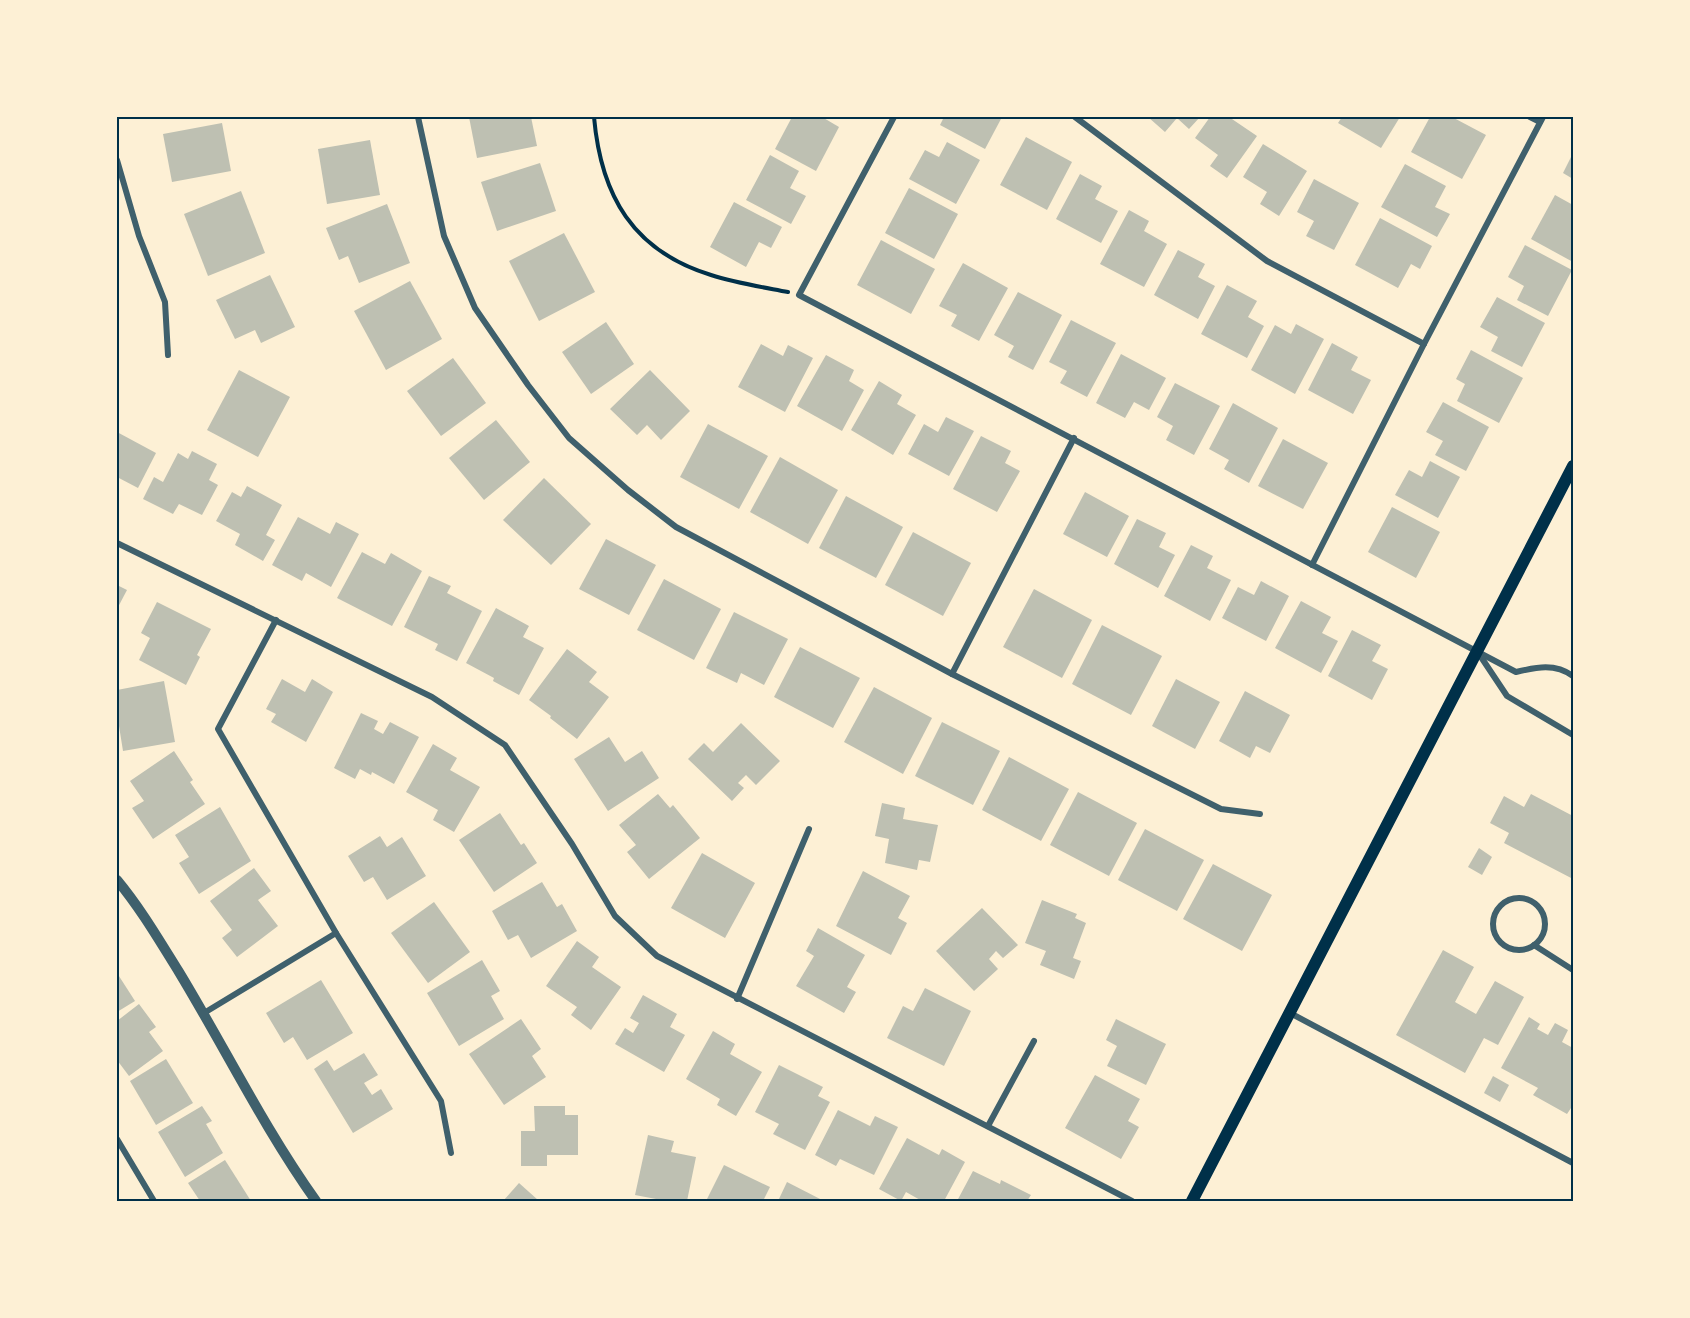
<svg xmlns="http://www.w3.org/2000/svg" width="1690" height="1318" viewBox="0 0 1690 1318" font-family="'PT Sans Narrow',sans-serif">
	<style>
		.building { fill: #bec0b2 }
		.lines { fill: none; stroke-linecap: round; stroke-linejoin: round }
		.path { stroke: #003049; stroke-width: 4 }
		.minor { stroke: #3f606c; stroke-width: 6 }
		.tertiary { stroke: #3f606c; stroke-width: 10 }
		.secondary { stroke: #003049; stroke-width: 12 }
		.neatline { fill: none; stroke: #003049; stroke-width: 2 }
	</style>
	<rect width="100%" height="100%" fill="#fdf0d5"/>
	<g class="building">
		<polygon points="469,117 531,117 537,146 477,158"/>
		<polygon points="792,117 822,117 839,127 816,171 775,149"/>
		<polygon points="944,117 1002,117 985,149 940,125"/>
		<polygon points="1148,117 1200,117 1189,129 1177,118 1165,132"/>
		<polygon points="1210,117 1229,117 1257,136 1227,178 1210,166 1218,155 1195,138"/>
		<polygon points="1342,117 1400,117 1381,148 1338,123"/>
		<polygon points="1430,117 1452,117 1486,135 1462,179 1411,152"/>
		<polygon points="222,123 231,171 172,182 163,134"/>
		<polygon points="1026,137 1072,162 1047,210 1000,185"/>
		<polygon points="370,140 380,195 327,204 318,149"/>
		<polygon points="947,142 980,160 956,204 909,179 925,150 939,157"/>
		<polygon points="1263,144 1307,171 1279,216 1260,204 1267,192 1243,177"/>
		<polygon points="1573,153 1573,179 1563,173"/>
		<polygon points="770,155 799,171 790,188 806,196 791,224 746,200"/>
		<polygon points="540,163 556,211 497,231 481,182"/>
		<polygon points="1405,164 1446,186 1435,207 1450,214 1437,237 1381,207"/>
		<polygon points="1080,174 1102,186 1095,199 1118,211 1101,243 1056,219"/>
		<polygon points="1314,179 1359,203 1334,250 1306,236 1314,221 1297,212"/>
		<polygon points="909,188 958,214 934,259 885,233"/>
		<polygon points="241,191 265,253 208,276 184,214"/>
		<polygon points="1555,195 1573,205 1573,262 1531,239"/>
		<polygon points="734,202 782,227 771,248 759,242 746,267 710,247"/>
		<polygon points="387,204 410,263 359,283 348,256 339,260 326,228"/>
		<polygon points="1129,210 1149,221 1144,231 1167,244 1144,287 1100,264"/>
		<polygon points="1380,218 1432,246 1420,269 1411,264 1398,288 1355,265"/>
		<polygon points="564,233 595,292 539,321 509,261"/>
		<polygon points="881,240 935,269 911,314 857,285"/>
		<polygon points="1525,245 1572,270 1548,316 1517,300 1524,286 1508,277"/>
		<polygon points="1178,250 1205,264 1198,277 1215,286 1198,319 1154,295"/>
		<polygon points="963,263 1008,288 979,341 951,326 957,315 939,306"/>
		<polygon points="270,275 295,327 261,343 255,330 235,339 216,300"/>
		<polygon points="410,281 442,339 386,370 354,311"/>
		<polygon points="1227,285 1257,301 1248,317 1264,326 1247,358 1201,334"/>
		<polygon points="1018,292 1062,315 1033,370 1008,357 1014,346 994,335"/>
		<polygon points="1497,297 1545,323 1522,367 1491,351 1498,337 1480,327"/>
		<polygon points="1071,320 1116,343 1087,397 1060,383 1067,371 1049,362"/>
		<polygon points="606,322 634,364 591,394 562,352"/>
		<polygon points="1296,324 1324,339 1295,394 1251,370 1275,325 1291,334"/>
		<polygon points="1332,343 1358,357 1351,370 1371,380 1353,414 1308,390"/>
		<polygon points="761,344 783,356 788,345 813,358 785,412 738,387"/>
		<polygon points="1471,350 1523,378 1499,423 1457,401 1465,384 1456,379"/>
		<polygon points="1121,354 1166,378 1149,410 1134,402 1125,418 1096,403"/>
		<polygon points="826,355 854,370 849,381 864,390 842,431 797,406"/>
		<polygon points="453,358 486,403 441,436 407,391"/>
		<polygon points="239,370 290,397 258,457 207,430"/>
		<polygon points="650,370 690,411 661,440 647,425 637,435 610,409"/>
		<polygon points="879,381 902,395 897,404 916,415 893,455 851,430"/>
		<polygon points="1175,383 1220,406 1194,455 1166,440 1173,426 1157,417"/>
		<polygon points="1443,402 1489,427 1466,471 1435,455 1443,441 1426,432"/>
		<polygon points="1233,403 1278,428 1249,483 1224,469 1229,460 1209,449"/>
		<polygon points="946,417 974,431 949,476 908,454 924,424 938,432"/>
		<polygon points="496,420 530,462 484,500 449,458"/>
		<polygon points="708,424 768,456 739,509 680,477"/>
		<polygon points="117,432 156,453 138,488 117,477"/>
		<polygon points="981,436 1011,451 1005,463 1020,471 997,512 953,489"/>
		<polygon points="1283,439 1328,463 1303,509 1258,486"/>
		<polygon points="192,451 217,464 209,480 218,485 202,515 179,504 173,514 143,499 154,477 163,482 178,453 188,459"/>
		<polygon points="780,457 838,490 808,544 750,512"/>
		<polygon points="1430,461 1460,477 1438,518 1395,495 1409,470 1422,477"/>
		<polygon points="544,478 591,524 551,565 503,520"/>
		<polygon points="247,486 282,505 266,535 275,540 263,561 235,545 240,534 216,521 232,492 241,497"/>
		<polygon points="1085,492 1129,516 1107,557 1063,534"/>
		<polygon points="846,496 903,527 876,578 819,548"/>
		<polygon points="1392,507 1440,532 1416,578 1368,552"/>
		<polygon points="298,517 330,534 336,522 359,534 331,587 306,573 302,581 272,565"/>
		<polygon points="1137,519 1166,533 1159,547 1175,555 1158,588 1114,564"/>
		<polygon points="913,532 971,563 943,616 885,585"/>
		<polygon points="606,539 656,565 629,615 579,589"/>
		<polygon points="1191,545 1213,556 1207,568 1231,580 1210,621 1164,596"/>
		<polygon points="362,552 385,564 391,553 422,571 392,626 337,598"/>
		<polygon points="429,576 451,586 447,593 482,611 457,661 435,650 438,644 404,627"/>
		<polygon points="664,579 721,609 694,660 637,630"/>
		<polygon points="1261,581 1289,596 1266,641 1222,618 1238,587 1254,595"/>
		<polygon points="117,585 127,590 117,609"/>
		<polygon points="1034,589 1092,620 1062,678 1003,647"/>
		<polygon points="1301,601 1331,617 1322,633 1338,641 1321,673 1275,648"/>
		<polygon points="157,602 211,629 197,655 200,657 186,685 139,660 150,638 141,633"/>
		<polygon points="496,608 529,626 523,637 544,648 519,695 493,681 494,678 466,663"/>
		<polygon points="734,612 788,639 764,685 741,673 737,683 706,668"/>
		<polygon points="1102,625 1162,656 1131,715 1072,684"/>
		<polygon points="1352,630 1381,645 1372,661 1388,669 1372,700 1328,676"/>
		<polygon points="800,647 860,678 833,728 774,697"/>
		<polygon points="567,649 597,672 589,682 609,697 577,739 550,718 551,716 529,700"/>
		<polygon points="282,679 305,692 312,679 333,692 306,742 271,722 276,714 266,709"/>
		<polygon points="1176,679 1220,702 1195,749 1152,726"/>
		<polygon points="164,681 175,742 123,751 119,726 117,727 117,690"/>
		<polygon points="874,687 932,718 903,774 844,742"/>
		<polygon points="1245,691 1290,715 1270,753 1256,746 1250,758 1219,741"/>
		<polygon points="361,713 378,721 374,729 383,734 390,722 419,737 394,784 372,772 371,775 360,769 355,779 334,768"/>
		<polygon points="942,722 1000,751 973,805 915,776"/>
		<polygon points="741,723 780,761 756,785 746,775 738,783 744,788 732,801 688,759 704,743 713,752"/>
		<polygon points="609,737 625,762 642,751 659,778 608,811 574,759"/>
		<polygon points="433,744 457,758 450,770 480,787 454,832 433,820 438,810 406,792"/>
		<polygon points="174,751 193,780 190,782 205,804 153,839 132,808 144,801 130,781"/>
		<polygon points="1009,757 1069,789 1041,841 982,810"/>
		<polygon points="1078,792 1137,823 1109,876 1050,845"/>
		<polygon points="658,794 670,808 673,805 700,838 649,879 627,852 636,845 619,825"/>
		<polygon points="1531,794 1573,816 1573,879 1504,843 1509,833 1490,823 1504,796 1524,807"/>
		<polygon points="882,803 905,808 903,819 938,825 930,862 919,860 917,870 885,863 889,839 875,836"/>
		<polygon points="220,807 251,861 199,894 179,863 189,857 175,835"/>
		<polygon points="500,813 521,845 524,843 537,863 494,892 459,840"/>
		<polygon points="1145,829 1204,860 1177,911 1118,880"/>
		<polygon points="380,836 387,847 402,837 426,876 387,900 373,877 364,882 348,856"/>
		<polygon points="1479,848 1492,857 1482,875 1468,867"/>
		<polygon points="702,853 755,883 725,938 671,908"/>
		<polygon points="1213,864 1272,895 1242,951 1183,919"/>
		<polygon points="254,868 271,891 258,900 278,926 237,957 222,938 232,930 210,901"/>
		<polygon points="863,871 910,896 898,918 907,923 891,955 836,926"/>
		<polygon points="542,882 557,907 562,904 577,931 531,958 518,935 508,940 492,911"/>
		<polygon points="1042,900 1077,914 1075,918 1086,923 1073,958 1081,961 1074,979 1040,965 1046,951 1025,943"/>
		<polygon points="434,902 470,952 428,983 391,933"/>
		<polygon points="982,908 1018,945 1003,958 996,951 989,959 998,969 974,991 936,951"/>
		<polygon points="818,928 865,955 847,987 856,992 844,1013 796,986 814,956 806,951"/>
		<polygon points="577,941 599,957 592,967 621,987 591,1030 571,1015 577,1007 546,986"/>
		<polygon points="1443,950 1474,967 1455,1002 1476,1014 1495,981 1524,997 1498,1045 1484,1038 1465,1073 1396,1035"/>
		<polygon points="482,960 500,991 491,996 504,1019 459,1046 427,993"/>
		<polygon points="117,973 135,1001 117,1012"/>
		<polygon points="321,980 353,1033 307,1060 293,1037 284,1043 266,1013"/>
		<polygon points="925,988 971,1011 944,1066 887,1038 903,1006 913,1011"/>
		<polygon points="643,995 677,1014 670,1027 685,1035 664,1072 615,1044 625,1028 633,1033 639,1023 630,1018"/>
		<polygon points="139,1004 156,1027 149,1032 163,1051 129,1076 117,1060 117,1021"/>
		<polygon points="1529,1017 1540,1024 1537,1029 1548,1035 1555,1023 1568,1030 1562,1042 1573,1048 1573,1105 1567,1114 1533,1095 1538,1088 1501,1068"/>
		<polygon points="521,1019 541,1049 532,1056 546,1077 504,1105 469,1054"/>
		<polygon points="1116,1019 1166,1044 1146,1085 1107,1066 1117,1046 1106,1040"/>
		<polygon points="713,1031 735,1044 730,1054 762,1072 736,1116 717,1105 720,1099 686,1079"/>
		<polygon points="364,1053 378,1075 364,1083 372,1095 381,1089 393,1109 353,1133 314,1069 327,1060 334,1071"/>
		<polygon points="166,1059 193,1103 156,1125 130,1081"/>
		<polygon points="779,1065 823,1087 818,1096 830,1102 805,1150 773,1134 779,1124 755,1112"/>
		<polygon points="1095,1075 1140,1099 1128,1121 1139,1127 1121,1159 1065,1128"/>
		<polygon points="1493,1076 1509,1085 1500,1102 1484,1093"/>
		<polygon points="202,1106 212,1121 206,1124 223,1153 185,1177 158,1132"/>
		<polygon points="534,1106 565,1106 565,1115 578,1115 578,1155 547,1155 547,1166 521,1166 521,1131 535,1131"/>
		<polygon points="838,1110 870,1126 875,1116 898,1127 874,1175 840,1159 836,1166 815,1155"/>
		<polygon points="648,1135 674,1141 671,1152 696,1157 687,1201 655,1201 656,1199 635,1195"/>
		<polygon points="907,1138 939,1155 942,1149 965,1162 944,1201 922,1201 906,1192 901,1201 879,1189"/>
		<polygon points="225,1160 251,1201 200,1201 188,1183"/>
		<polygon points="724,1165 770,1187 763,1201 706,1201"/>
		<polygon points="973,1171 1000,1184 1001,1180 1031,1195 1027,1201 957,1201"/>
		<polygon points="787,1182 824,1201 778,1201"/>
		<polygon points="519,1183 538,1200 537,1201 503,1201"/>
	</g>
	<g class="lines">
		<path class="path" d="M594,117c7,79 39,134 117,158 25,8 51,12 77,17"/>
		<g class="minor">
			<polyline points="418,117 444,236 475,308 528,385 569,438 628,490 676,527 952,674 1221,809 1260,814"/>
			<path d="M894,117l-95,178 717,377c21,-5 39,-9 57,4"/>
			<polyline points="1075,117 1267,261 1424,344"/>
			<polyline points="1530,117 1540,122"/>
			<polyline points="117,160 139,236 165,302 168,355"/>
			<polyline points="117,543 432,697 505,745 572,844 615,916 657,956 1132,1201"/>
			<polyline points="1312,565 1424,344 1543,117"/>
			<polyline points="276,620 218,729 336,933 441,1101 451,1153"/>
			<polyline points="1477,651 1507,696 1573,735"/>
			<polyline points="952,674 1074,438"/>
			<circle cx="1519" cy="924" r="26"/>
			<polyline points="1534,945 1573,970"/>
			<polyline points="737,999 809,829"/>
			<polyline points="204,1013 336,933"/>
			<polyline points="1290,1013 1573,1163"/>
			<polyline points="988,1126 1034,1041"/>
			<polyline points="117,1139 154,1201"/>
		</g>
		<path class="tertiary" d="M117,880c24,29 42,60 62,92 46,76 85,156 137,229"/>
		<polyline class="secondary" points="1192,1201 1573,466"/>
	</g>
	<rect width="1690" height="1318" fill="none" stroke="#fdf0d5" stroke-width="237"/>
	<rect x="118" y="118" width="1454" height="1082" class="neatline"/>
</svg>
